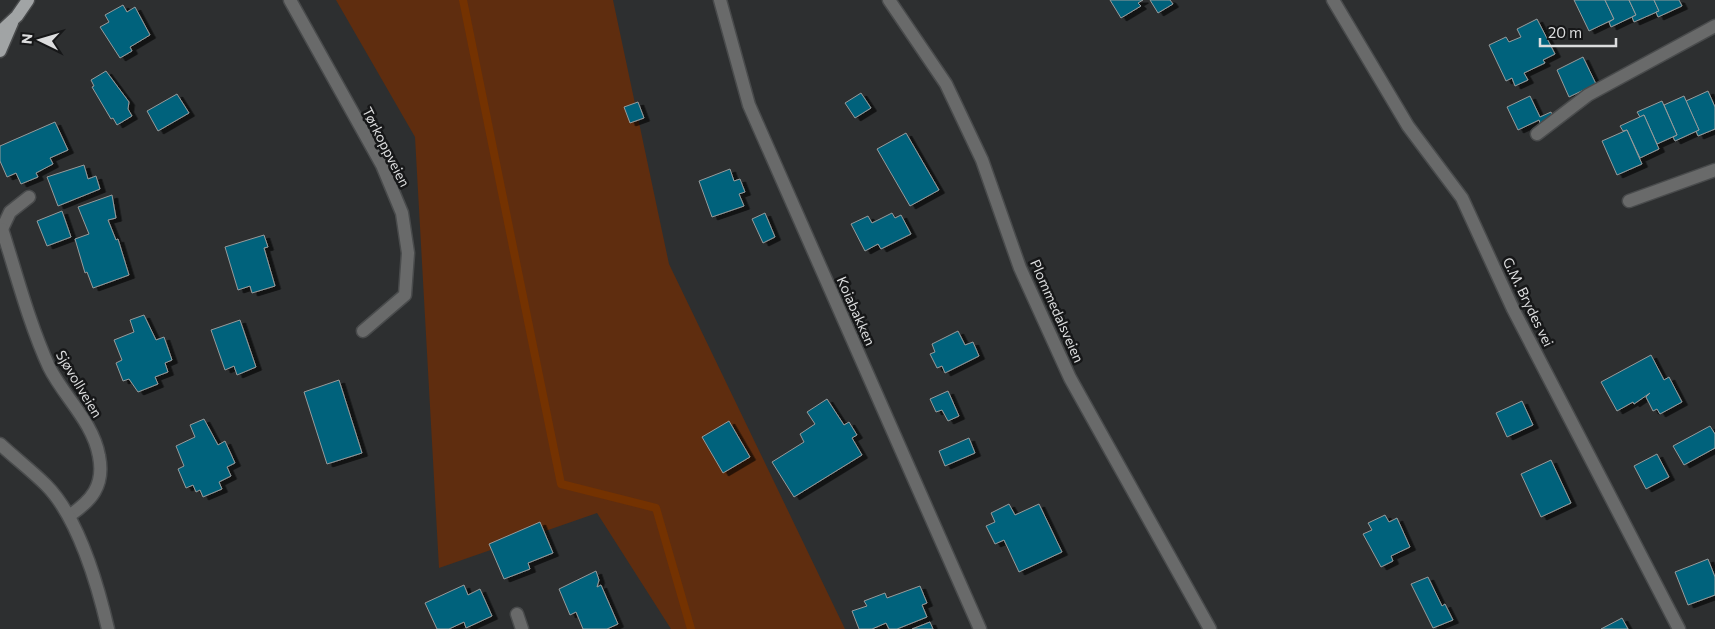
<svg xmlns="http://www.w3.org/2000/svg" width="1715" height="629" viewBox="0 0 1715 629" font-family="Commissioner,sans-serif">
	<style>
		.green { fill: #5f2d0f }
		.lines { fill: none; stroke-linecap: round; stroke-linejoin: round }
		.stream { stroke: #743201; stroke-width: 8 }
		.building { fill: #00627b; stroke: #979b9c; filter: url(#shadow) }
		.service-casing { stroke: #494b4c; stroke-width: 15 }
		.minor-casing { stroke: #494b4c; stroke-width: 15 }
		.primary-casing { stroke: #494b4c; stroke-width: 15 }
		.service { stroke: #696a6a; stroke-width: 12 }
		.minor { stroke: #696a6a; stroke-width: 12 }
		.primary { stroke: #a1a4a5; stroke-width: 12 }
		.labels { text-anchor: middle; stroke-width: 5; stroke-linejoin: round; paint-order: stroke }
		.street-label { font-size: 14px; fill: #dcddde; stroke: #161718 }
	</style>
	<defs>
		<filter id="shadow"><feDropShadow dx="5.5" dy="3" stdDeviation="0" flood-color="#0009"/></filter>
	</defs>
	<rect width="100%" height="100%" fill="#2d2f30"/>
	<polygon class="green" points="336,0 613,0 669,264 845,629 671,629 597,513 439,568 415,137"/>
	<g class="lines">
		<polyline class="stream" points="463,0 561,484 656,508 691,629"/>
	</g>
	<g class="building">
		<polygon points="1110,0 1143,0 1138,3 1141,6 1121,18"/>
		<polygon points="1150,0 1170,0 1173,4 1158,13"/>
		<polygon points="1574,0 1605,0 1614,19 1589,31"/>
		<polygon points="1605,0 1629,0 1636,15 1611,27 1609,22 1614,19"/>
		<polygon points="1629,0 1654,0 1659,11 1634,22 1632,17 1636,15"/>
		<polygon points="1654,0 1679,0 1682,6 1658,17 1656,12 1659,11"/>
		<polygon points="123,5 127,12 135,7 150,35 130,47 132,51 120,58 100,27 109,22 105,15"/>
		<polygon points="1537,19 1555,54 1543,60 1545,63 1524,73 1528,80 1515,86 1512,78 1506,81 1489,45 1506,37 1509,42 1521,37 1517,29"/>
		<polygon points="1583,57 1596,84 1569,97 1557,70"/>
		<polygon points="106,71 129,102 128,109 132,116 117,125 113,118 111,119 92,87 94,86 91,80"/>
		<polygon points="1708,91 1715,107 1715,129 1698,136 1696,131 1699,130 1686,101"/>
		<polygon points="861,93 871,108 855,118 845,103"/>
		<polygon points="177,94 189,113 158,131 147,111"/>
		<polygon points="1530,96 1540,117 1551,112 1553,117 1540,123 1539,120 1518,130 1507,107"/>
		<polygon points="1684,96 1699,130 1675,141 1673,137 1677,135 1664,105"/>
		<polygon points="1662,101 1677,135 1657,144 1644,115 1640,117 1637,112"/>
		<polygon points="638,102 644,118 630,123 624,107"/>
		<polygon points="1644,115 1659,149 1640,158 1627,130 1623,131 1620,126"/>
		<polygon points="55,122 68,150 50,158 53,164 36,173 38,177 21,184 16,173 7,177 0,161 0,146"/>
		<polygon points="1627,130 1642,164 1617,175 1602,141"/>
		<polygon points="906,133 939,190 910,206 877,149"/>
		<polygon points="84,165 88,179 96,176 100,189 58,206 47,177"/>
		<polygon points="730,169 734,181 740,179 745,192 739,194 744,206 712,217 699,181"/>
		<polygon points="112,195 116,218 108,220 116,240 118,239 129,275 93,288 87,272 85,273 75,239 89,234 78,207"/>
		<polygon points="62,211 71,237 47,246 37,221"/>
		<polygon points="765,213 775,237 763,243 752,219"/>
		<polygon points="892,213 895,218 901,215 911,234 881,249 878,244 865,251 851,224 868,216 872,223"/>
		<polygon points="264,235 268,247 264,248 275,286 252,293 250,286 238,290 225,247"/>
		<polygon points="144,315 156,340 164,337 172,360 165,363 168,372 155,377 158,384 138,392 129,379 123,381 116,363 122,360 114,340 134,332 130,320"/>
		<polygon points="240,320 256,367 237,375 234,366 225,370 211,330"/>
		<polygon points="958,331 965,345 973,342 979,356 945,373 942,366 937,368 930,354 935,352 932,344"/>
		<polygon points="1651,355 1664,380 1669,377 1682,402 1660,414 1657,409 1653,411 1646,397 1650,393 1634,404 1633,402 1617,411 1601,382"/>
		<polygon points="339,380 362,453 327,464 304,392"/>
		<polygon points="948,391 959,416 948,421 942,410 936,412 930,399"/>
		<polygon points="827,399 844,425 849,422 857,435 852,438 862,455 794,497 772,462 804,442 800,434 815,424 807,412"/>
		<polygon points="1522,401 1533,425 1507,437 1496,413"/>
		<polygon points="204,419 218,445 225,441 235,463 227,467 231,476 219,482 222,489 203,497 200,490 196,492 193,485 186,488 178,469 184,466 176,446 195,437 190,425"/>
		<polygon points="729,421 750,457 723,473 702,437"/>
		<polygon points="1710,426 1715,434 1715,448 1684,465 1673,446"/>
		<polygon points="969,438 975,453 945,466 939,451"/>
		<polygon points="1657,454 1669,477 1646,489 1634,466"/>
		<polygon points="1551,460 1571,503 1541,517 1521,474"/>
		<polygon points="1009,504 1015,515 1039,504 1062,552 1019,572 1004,540 995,544 986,526 995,522 991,513"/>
		<polygon points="1385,515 1389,522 1397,518 1410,547 1391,556 1393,561 1381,567 1363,534 1372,530 1368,523"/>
		<polygon points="540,522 553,553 528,563 530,569 504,579 489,544"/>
		<polygon points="1708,559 1715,577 1715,595 1688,605 1675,572"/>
		<polygon points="596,571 599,580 597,587 601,585 618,624 607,629 583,629 576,612 570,615 559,589"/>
		<polygon points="1428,577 1442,606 1445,604 1453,620 1433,628 1411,584"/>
		<polygon points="464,585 468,595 480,589 492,616 466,628 464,622 449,629 437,629 425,603"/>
		<polygon points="920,586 927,603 922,605 927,617 897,629 889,629 886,623 872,629 859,629 852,611 867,606 864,601 885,593 887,598"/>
		<polygon points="1622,618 1628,629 1601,629"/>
		<polygon points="930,622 933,629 912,629"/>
	</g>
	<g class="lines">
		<g class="service-casing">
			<g id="service">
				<polyline points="1537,134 1588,95 1715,26"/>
				<polyline points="1629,201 1715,170"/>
				<polyline points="2,229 10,212 29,197"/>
			</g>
		</g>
		<g class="minor-casing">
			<g id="minor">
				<polyline points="290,0 382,165 402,213 408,253 405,295 363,331"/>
				<polyline points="720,0 749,105 980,629"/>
				<polyline points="889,0 946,84 982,160 1020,268 1070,378 1210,629"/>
				<polyline points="1333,0 1408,126 1462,198 1513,309 1679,629"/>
				<path d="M2,229c15,47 27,94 47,138 15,30 44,55 50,89 6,30 -8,45 -30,60"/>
				<path d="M0,444c15,14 32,27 46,41 32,32 52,101 62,144"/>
				<polyline points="517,614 522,629"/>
			</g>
		</g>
		<g class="primary-casing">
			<g id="primary">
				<polyline points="0,32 17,16 28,0"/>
				<polyline points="0,51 12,23"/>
			</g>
		</g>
		<use href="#service" class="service"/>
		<use href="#minor" class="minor"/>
		<use href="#primary" class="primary"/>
	</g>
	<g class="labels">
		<g class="street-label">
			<text transform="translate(386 147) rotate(63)" y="5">Tørkoppveien</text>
			<text transform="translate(1528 302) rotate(64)" y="5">G.M. Brydes vei</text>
			<text transform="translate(856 311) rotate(66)" y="5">Koiabakken</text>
			<text transform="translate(1057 311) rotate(66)" y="5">Plommedalsveien</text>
			<text transform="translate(79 384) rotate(59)" y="5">Sjøvollveien</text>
		</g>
	</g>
	<g transform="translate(40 40) rotate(275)" stroke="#161718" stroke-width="4" paint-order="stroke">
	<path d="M0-4L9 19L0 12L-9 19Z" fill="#dcddde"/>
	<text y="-8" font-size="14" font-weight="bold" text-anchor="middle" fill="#dcddde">N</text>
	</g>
	<path d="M1540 38v8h76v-8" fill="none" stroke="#dcddde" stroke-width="2.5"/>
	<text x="1548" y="38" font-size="15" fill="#dcddde" stroke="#161718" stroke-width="4" paint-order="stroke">20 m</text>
</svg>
